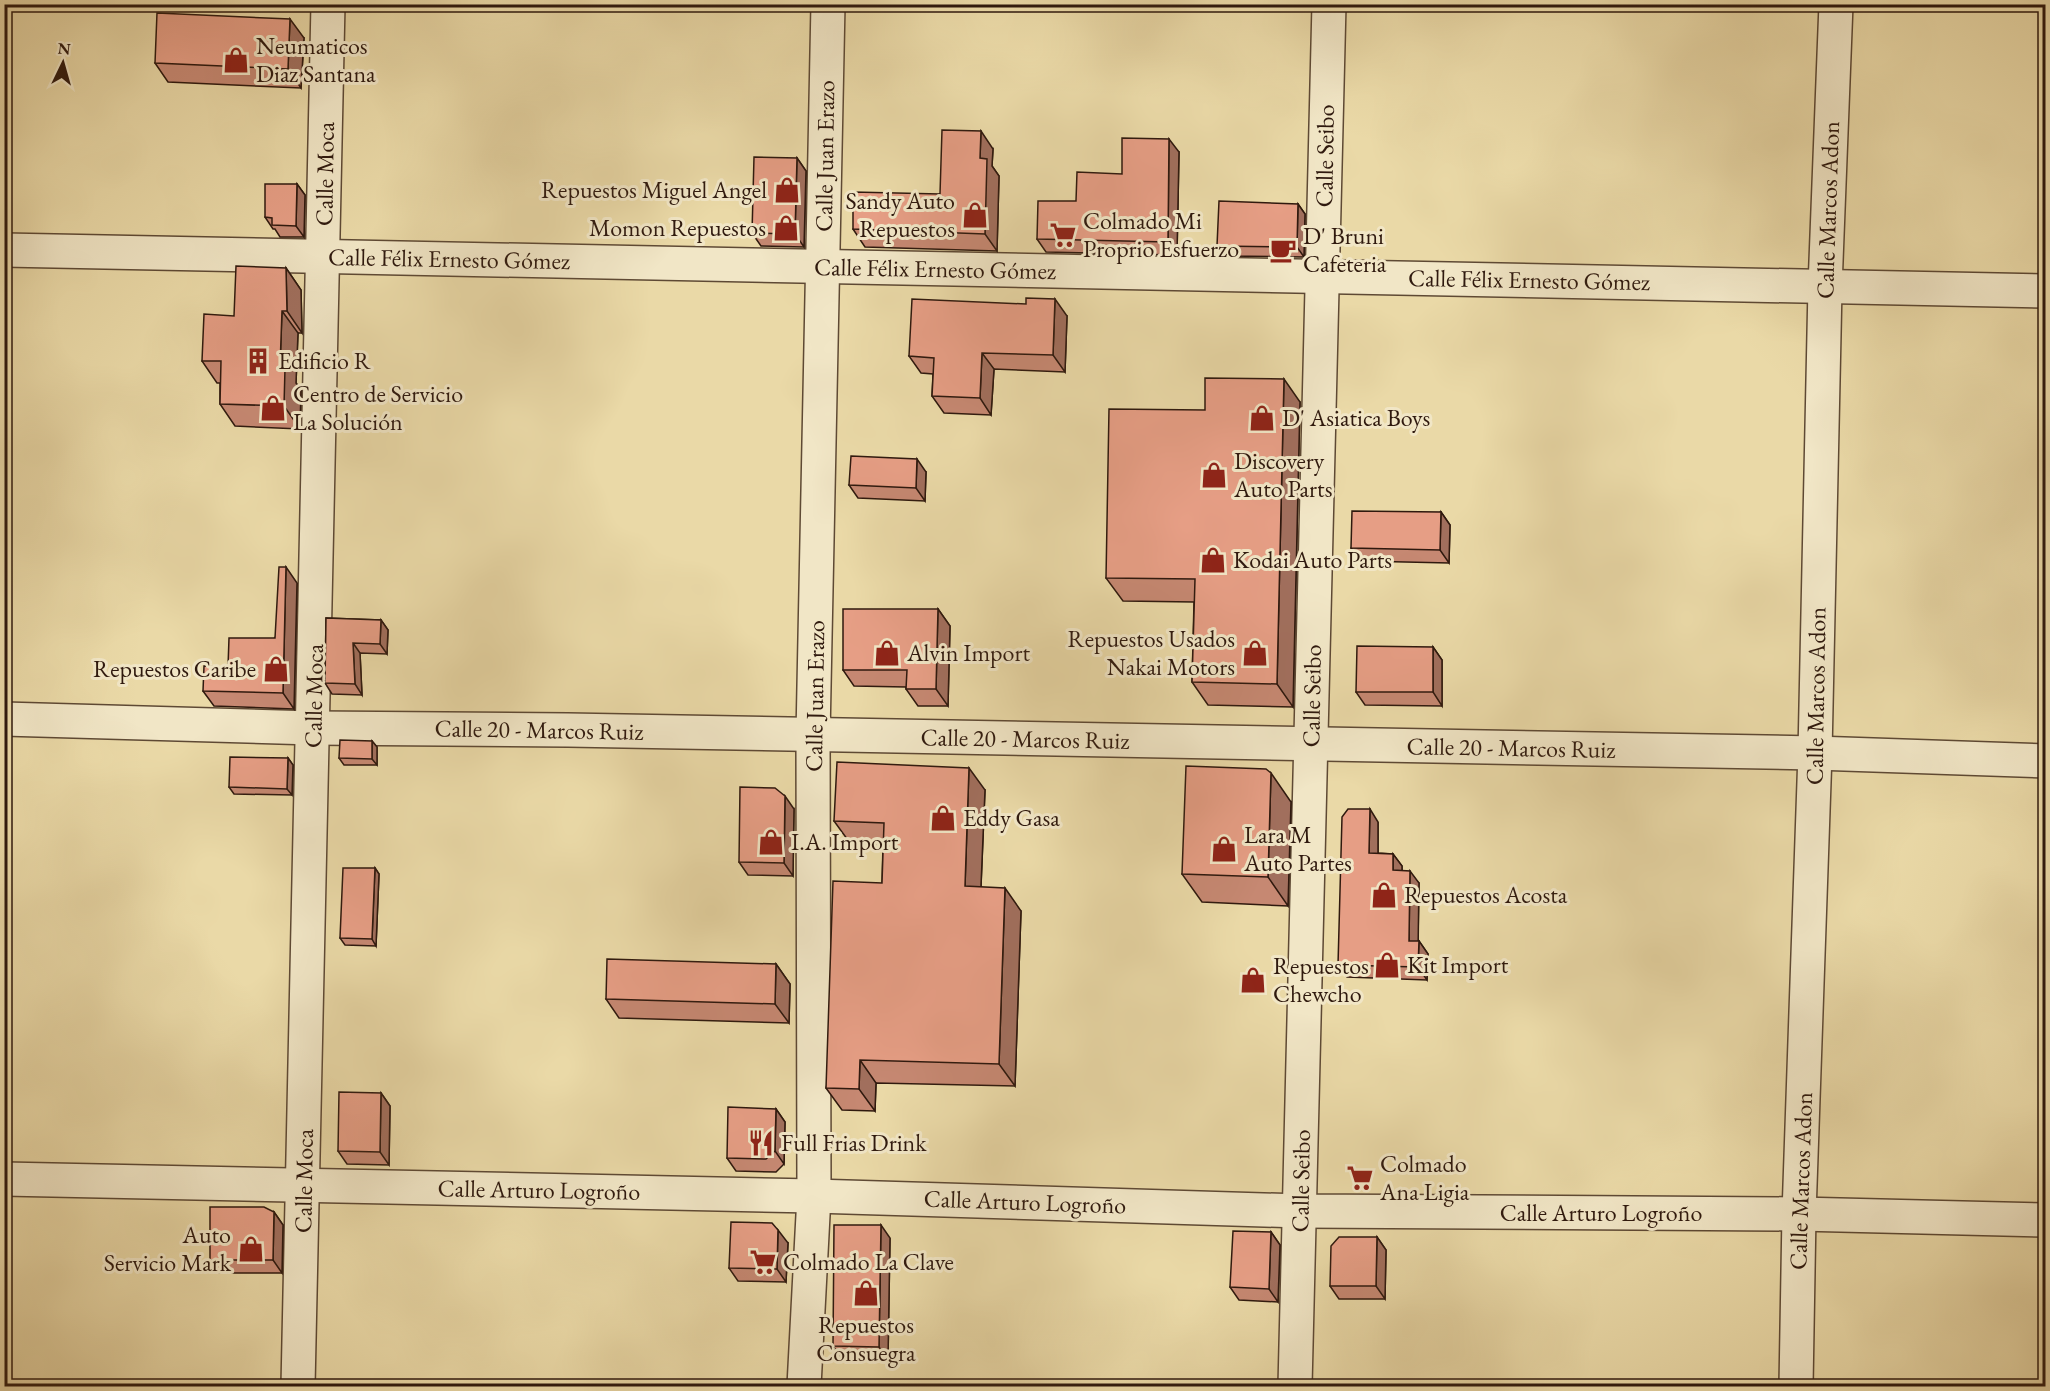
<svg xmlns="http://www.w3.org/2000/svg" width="2050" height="1391" viewBox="0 0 2050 1391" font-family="'EB Garamond',serif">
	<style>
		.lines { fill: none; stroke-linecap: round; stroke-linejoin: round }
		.minor-casing { stroke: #5e4934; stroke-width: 36 }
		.minor { stroke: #f1e6c6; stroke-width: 33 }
		.wall { fill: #c68872; stroke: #2f190e; stroke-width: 1.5 }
		.shaded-wall { fill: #a16f5d; stroke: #2f190e; stroke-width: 1.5 }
		.building { fill: #e69e85; stroke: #2f190e; stroke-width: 1.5 }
		.labels { text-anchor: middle; stroke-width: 6; stroke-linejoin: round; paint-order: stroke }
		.poi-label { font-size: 24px; fill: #2f190e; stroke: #f1e6c6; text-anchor: start }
		.street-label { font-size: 24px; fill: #2f190e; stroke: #f1e6c6 }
	</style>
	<rect width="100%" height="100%" fill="#ead9a7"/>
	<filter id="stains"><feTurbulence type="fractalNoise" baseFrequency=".00333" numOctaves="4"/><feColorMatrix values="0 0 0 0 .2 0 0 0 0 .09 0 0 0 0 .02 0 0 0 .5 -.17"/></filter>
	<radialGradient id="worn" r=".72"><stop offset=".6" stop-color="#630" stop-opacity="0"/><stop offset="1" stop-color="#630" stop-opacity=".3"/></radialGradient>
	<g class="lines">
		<g class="minor-casing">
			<g id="minor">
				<polyline points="4,250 2046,291"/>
				<polyline points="4,719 313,728 568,730 1815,753 2046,761"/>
				<polyline points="4,1179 814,1196 1300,1211 1799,1214 2046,1220"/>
				<polyline points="298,1386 328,4"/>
				<polyline points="804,1386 814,1196 813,735 828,4"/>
				<polyline points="1295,1386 1329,4"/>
				<polyline points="1796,1386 1799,1214 1815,753 1825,287 1836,4"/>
			</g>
		</g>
		<use href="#minor" class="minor"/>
	</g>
	<g class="wall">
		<polygon points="304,38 301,88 168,82 155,63"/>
		<polygon points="993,149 992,166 999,176 997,251 865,247 853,229 940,194"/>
		<polygon points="1179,152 1177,255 1046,252 1037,239 1076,201 1122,174"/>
		<polygon points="797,158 806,171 804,247 761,246 752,233"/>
		<polygon points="297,184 305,195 304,237 280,237 275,229 273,229 265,217"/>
		<polygon points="1298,204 1305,214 1304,257 1224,256 1217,246"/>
		<polygon points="286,268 301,290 302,333 298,333 296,383 301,390 300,429 235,426 220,404 220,383 217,383 202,361 234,316"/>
		<polygon points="1067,316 1065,372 994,369 991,415 944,413 932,396 933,374 921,373 909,356"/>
		<polygon points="1300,402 1293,707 1208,705 1192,682 1194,602 1123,601 1106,578 1205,410"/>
		<polygon points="926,472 925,501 858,498 849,485"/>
		<polygon points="1441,512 1450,525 1449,563 1361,561 1351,548"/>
		<polygon points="297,583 294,709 214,706 203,691 228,667 275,638"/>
		<polygon points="938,609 950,626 948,706 918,706 906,689 906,687 854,686 843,670"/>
		<polygon points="326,618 381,620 388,630 387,654 360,653 362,695 332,694 325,683"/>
		<polygon points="1433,647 1442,660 1442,706 1365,705 1356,692"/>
		<polygon points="372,741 377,747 377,765 344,765 339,758"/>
		<polygon points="288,758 293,765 292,795 234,794 229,787"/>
		<polygon points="985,790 981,887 1021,911 1015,1086 876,1083 875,1111 842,1110 826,1088 882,883 883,845 850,843 834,821"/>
		<polygon points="1291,802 1288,906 1202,902 1182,874"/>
		<polygon points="794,809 793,876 748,875 739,862"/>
		<polygon points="1378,822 1378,853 1393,854 1402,866 1402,871 1419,883 1418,941 1419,941 1428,954 1427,980 1347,977 1338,965"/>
		<polygon points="375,868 379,874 376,946 345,945 340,938"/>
		<polygon points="776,964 790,984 789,1023 619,1018 606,999"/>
		<polygon points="381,1093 390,1106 389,1165 347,1164 338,1151"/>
		<polygon points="776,1109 785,1122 784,1164 776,1172 736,1171 727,1158"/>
		<polygon points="274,1212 283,1225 282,1273 219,1273 210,1260"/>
		<polygon points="1271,1232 1280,1245 1278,1302 1239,1300 1230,1287"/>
		<polygon points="1377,1237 1386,1250 1385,1299 1339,1299 1330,1286"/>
		<polygon points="890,1238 888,1360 842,1359 833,1346"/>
		<polygon points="788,1243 786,1282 738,1281 729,1268"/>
	</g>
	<g class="shaded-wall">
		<polygon points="290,19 304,38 301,88 288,69"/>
		<polygon points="981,131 993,149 992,166 999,176 997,251 985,234 980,158"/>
		<polygon points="1169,139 1179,152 1177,255 1168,242"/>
		<polygon points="797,158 806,171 804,247 795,234"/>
		<polygon points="297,184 305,195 304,237 296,226"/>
		<polygon points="1298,204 1305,214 1304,257 1297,247"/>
		<polygon points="286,268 301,290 302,333 287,311"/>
		<polygon points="1055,299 1067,316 1065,372 1053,355"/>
		<polygon points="282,311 298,333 296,383 301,390 300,429 284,406 280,367"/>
		<polygon points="982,353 994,369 991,415 980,398"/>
		<polygon points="1284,379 1300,402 1293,707 1277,684"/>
		<polygon points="917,459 926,472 925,501 916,488"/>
		<polygon points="1441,512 1450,525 1449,563 1440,550"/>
		<polygon points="286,567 297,583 294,709 283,693"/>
		<polygon points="938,609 950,626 948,706 936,689"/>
		<polygon points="381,620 388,630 387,654 380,644"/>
		<polygon points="353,643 360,653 362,695 355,684"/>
		<polygon points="1433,647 1442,660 1442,706 1433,692"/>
		<polygon points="372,741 377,747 377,765 372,759"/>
		<polygon points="288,758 293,765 292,795 287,789"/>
		<polygon points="969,768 985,790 980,909 965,886"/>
		<polygon points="1271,773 1291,802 1288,906 1268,877"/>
		<polygon points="785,796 794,809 793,876 784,863"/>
		<polygon points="1370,809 1378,822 1378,866 1369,853"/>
		<polygon points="1393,854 1402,866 1402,883 1393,870"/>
		<polygon points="375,868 379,874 376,946 372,939"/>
		<polygon points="1410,871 1419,883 1418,953 1409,941"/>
		<polygon points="1005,888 1021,911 1015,1086 999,1064"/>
		<polygon points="1419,941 1428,954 1427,980 1418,967"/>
		<polygon points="776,964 790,984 789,1023 775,1004"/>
		<polygon points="860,1060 876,1083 875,1111 859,1089"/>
		<polygon points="381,1093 390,1106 389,1165 380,1152"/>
		<polygon points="776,1109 785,1122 784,1164 775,1151"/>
		<polygon points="274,1212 283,1225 282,1273 273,1260"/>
		<polygon points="881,1225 890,1238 888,1360 879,1347"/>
		<polygon points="778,1230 788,1243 786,1282 777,1269"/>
		<polygon points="1271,1232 1280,1245 1278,1302 1269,1289"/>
		<polygon points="1377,1237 1386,1250 1385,1299 1376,1286"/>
	</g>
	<g class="building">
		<polygon points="157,13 290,19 288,69 155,63"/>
		<polygon points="942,130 981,131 980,158 987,159 985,234 853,229 853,192 940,194"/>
		<polygon points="1122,138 1169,139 1168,242 1037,239 1038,201 1076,201 1077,172 1122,174"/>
		<polygon points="754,157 797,158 795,234 752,233"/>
		<polygon points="265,184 297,184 296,226 272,225 272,218 265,217"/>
		<polygon points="1219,201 1298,204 1297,247 1217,246"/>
		<polygon points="236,266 286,268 287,311 282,311 280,367 285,368 284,406 220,404 221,361 202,361 204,314 234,316"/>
		<polygon points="1026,298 1055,299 1053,355 982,353 980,398 932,396 934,358 909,356 912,299 1026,304"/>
		<polygon points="1205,378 1284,379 1277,684 1192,682 1195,579 1106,578 1109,409 1205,410"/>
		<polygon points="851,456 917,459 916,488 849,485"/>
		<polygon points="1352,511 1441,512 1440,550 1351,548"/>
		<polygon points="279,567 286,567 283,693 203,691 204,666 228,667 229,638 275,638"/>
		<polygon points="843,609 938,609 936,689 906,689 907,670 843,670"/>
		<polygon points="326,618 381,620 380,644 353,643 355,684 325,683"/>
		<polygon points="1357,646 1433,647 1433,692 1356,692"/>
		<polygon points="340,740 372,741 372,759 339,758"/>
		<polygon points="230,757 288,758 287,789 229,787"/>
		<polygon points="837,762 969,768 965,886 1005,888 999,1064 860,1060 859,1089 826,1088 833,881 882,883 884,823 834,821"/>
		<polygon points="1186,766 1266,769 1271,773 1268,877 1182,874"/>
		<polygon points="740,787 775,788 785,796 784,863 739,862"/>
		<polygon points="1348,809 1370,809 1369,853 1393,854 1393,870 1410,871 1409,941 1419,941 1418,967 1338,965 1342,817"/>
		<polygon points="343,868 375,868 372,939 340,938"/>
		<polygon points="607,959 776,964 775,1004 606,999"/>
		<polygon points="339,1092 381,1093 380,1152 338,1151"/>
		<polygon points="728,1107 776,1109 775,1151 766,1159 727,1158"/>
		<polygon points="210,1207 264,1207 274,1212 273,1260 210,1260"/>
		<polygon points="731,1222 772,1223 778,1230 777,1269 729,1268"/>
		<polygon points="834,1225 881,1225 879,1347 833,1346"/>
		<polygon points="1233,1231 1271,1232 1269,1289 1230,1287"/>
		<polygon points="1339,1237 1377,1237 1376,1286 1330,1286 1331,1246"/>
	</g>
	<defs>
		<g id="shop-bare" transform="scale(2.07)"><path d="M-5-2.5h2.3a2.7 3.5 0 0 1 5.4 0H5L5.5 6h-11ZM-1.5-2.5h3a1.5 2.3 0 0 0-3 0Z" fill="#8f2418" stroke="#f1e6c6" stroke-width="2.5" paint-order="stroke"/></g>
		<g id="supermarket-bare" transform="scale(2.07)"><path d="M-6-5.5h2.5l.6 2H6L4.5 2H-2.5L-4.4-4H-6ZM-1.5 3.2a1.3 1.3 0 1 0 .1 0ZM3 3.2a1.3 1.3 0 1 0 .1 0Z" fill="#8f2418" stroke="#f1e6c6" stroke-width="2.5" paint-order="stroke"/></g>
		<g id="cafe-bare" transform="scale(2.07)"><path d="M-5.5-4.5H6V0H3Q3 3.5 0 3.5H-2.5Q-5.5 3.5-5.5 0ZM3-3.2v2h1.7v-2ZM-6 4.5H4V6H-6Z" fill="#8f2418" stroke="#f1e6c6" stroke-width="2.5" paint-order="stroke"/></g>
		<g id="building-bare" transform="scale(2.07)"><path d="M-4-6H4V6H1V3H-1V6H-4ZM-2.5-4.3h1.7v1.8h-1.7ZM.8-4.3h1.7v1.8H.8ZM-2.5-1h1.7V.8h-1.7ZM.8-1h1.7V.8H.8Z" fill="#8f2418" stroke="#f1e6c6" stroke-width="2.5" paint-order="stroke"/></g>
		<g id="restaurant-bare" transform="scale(2.07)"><path d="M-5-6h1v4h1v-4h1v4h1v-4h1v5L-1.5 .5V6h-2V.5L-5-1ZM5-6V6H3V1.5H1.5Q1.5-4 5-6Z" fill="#8f2418" stroke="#f1e6c6" stroke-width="2.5" paint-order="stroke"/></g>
	</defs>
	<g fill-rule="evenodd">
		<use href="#shop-bare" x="236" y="60"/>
		<use href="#shop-bare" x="787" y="190"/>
		<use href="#shop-bare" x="975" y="215"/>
		<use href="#shop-bare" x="786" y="228"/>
		<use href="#supermarket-bare" x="1063" y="235"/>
		<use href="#cafe-bare" x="1283" y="250"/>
		<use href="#building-bare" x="258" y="361"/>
		<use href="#shop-bare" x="273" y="408"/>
		<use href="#shop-bare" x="1262" y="418"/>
		<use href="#shop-bare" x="1214" y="475"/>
		<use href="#shop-bare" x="1213" y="560"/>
		<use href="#shop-bare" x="887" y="653"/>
		<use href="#shop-bare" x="1255" y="653"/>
		<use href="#shop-bare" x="276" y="669"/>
		<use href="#shop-bare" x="943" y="818"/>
		<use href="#shop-bare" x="771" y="842"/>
		<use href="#shop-bare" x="1224" y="849"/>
		<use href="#shop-bare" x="1384" y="895"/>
		<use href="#shop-bare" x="1387" y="965"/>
		<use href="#shop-bare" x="1253" y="980"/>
		<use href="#restaurant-bare" x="761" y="1143"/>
		<use href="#supermarket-bare" x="1360" y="1178"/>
		<use href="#shop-bare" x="251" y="1249"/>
		<use href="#supermarket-bare" x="763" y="1262"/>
		<use href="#shop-bare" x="866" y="1293"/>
	</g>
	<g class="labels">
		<g class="poi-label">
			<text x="256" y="54">Neumaticos<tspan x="256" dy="28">Diaz Santana</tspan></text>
			<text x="767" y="198" text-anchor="end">Repuestos Miguel Angel</text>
			<text x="955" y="209" text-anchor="end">Sandy Auto<tspan x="955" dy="28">Repuestos</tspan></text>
			<text x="1083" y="229">Colmado Mi<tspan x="1083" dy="28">Proprio Esfuerzo</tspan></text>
			<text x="766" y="236" text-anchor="end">Momon Repuestos</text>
			<text x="1303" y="244">D' Bruni<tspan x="1303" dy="28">Cafeteria</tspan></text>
			<text x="278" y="369">Edificio R</text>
			<text x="293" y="402">Centro de Servicio<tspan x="293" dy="28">La Solución</tspan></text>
			<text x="1282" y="426">D' Asiatica Boys</text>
			<text x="1234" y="469">Discovery<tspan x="1234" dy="28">Auto Parts</tspan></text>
			<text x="1233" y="568">Kodai Auto Parts</text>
			<text x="1235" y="647" text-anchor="end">Repuestos Usados<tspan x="1235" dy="28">Nakai Motors</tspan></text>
			<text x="907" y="661">Alvin Import</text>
			<text x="256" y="677" text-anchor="end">Repuestos Caribe</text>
			<text x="963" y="826">Eddy Gasa</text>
			<text x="1244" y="843">Lara M<tspan x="1244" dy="28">Auto Partes</tspan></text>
			<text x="791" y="850">I.A. Import</text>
			<text x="1404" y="903">Repuestos Acosta</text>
			<text x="1407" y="973">Kit Import</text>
			<text x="1273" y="974">Repuestos<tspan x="1273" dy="28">Chewcho</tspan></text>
			<text x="781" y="1151">Full Frias Drink</text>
			<text x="1380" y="1172">Colmado<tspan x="1380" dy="28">Ana Ligia</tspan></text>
			<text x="231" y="1243" text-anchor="end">Auto<tspan x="231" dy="28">Servicio Mark</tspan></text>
			<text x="783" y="1270">Colmado La Clave</text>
			<text x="866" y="1333" text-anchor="middle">Repuestos<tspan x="866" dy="28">Consuegra</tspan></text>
		</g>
		<g class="street-label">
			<text transform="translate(825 156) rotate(-89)" y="8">Calle Juan Erazo</text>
			<text transform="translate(1325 156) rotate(-89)" y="8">Calle Seibo</text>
			<text transform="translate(325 174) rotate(-89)" y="8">Calle Moca</text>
			<text transform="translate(1828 210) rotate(-88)" y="8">Calle Marcos Adon</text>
			<text transform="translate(449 259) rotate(1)" y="8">Calle Félix Ernesto Gómez</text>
			<text transform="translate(935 269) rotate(1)" y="8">Calle Félix Ernesto Gómez</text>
			<text transform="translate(1529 280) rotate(1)" y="8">Calle Félix Ernesto Gómez</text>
			<text transform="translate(314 696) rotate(-89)" y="8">Calle Moca</text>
			<text transform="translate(815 696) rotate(-89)" y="8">Calle Juan Erazo</text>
			<text transform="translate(1312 696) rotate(-89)" y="8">Calle Seibo</text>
			<text transform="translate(1816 696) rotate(-89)" y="8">Calle Marcos Adon</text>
			<text transform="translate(539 730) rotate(1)" y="8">Calle 20 - Marcos Ruiz</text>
			<text transform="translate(1025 739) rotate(1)" y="8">Calle 20 - Marcos Ruiz</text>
			<text transform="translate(1511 748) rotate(1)" y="8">Calle 20 - Marcos Ruiz</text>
			<text transform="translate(304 1181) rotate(-89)" y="8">Calle Moca</text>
			<text transform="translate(1301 1181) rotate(-89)" y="8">Calle Seibo</text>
			<text transform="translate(1801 1181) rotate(-88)" y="8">Calle Marcos Adon</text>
			<text transform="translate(539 1190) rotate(1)" y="8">Calle Arturo Logroño</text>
			<text transform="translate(1025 1202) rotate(2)" y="8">Calle Arturo Logroño</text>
			<text x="1601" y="1221">Calle Arturo Logroño</text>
		</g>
	</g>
	<rect width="2050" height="1391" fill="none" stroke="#ead9a7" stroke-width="24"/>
	<rect x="6" y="6" width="2038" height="1379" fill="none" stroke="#2f190e" stroke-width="3"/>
	<rect x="12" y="12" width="2026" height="1367" fill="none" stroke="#2f190e" stroke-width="1.5"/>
	<g transform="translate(63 63) rotate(5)" stroke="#f1e6c6" stroke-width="4.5" paint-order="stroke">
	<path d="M0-4.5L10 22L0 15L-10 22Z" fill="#2f190e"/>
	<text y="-9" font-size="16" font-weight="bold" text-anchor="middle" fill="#2f190e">N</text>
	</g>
	<rect width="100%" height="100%" filter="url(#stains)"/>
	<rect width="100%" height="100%" fill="url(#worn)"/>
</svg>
